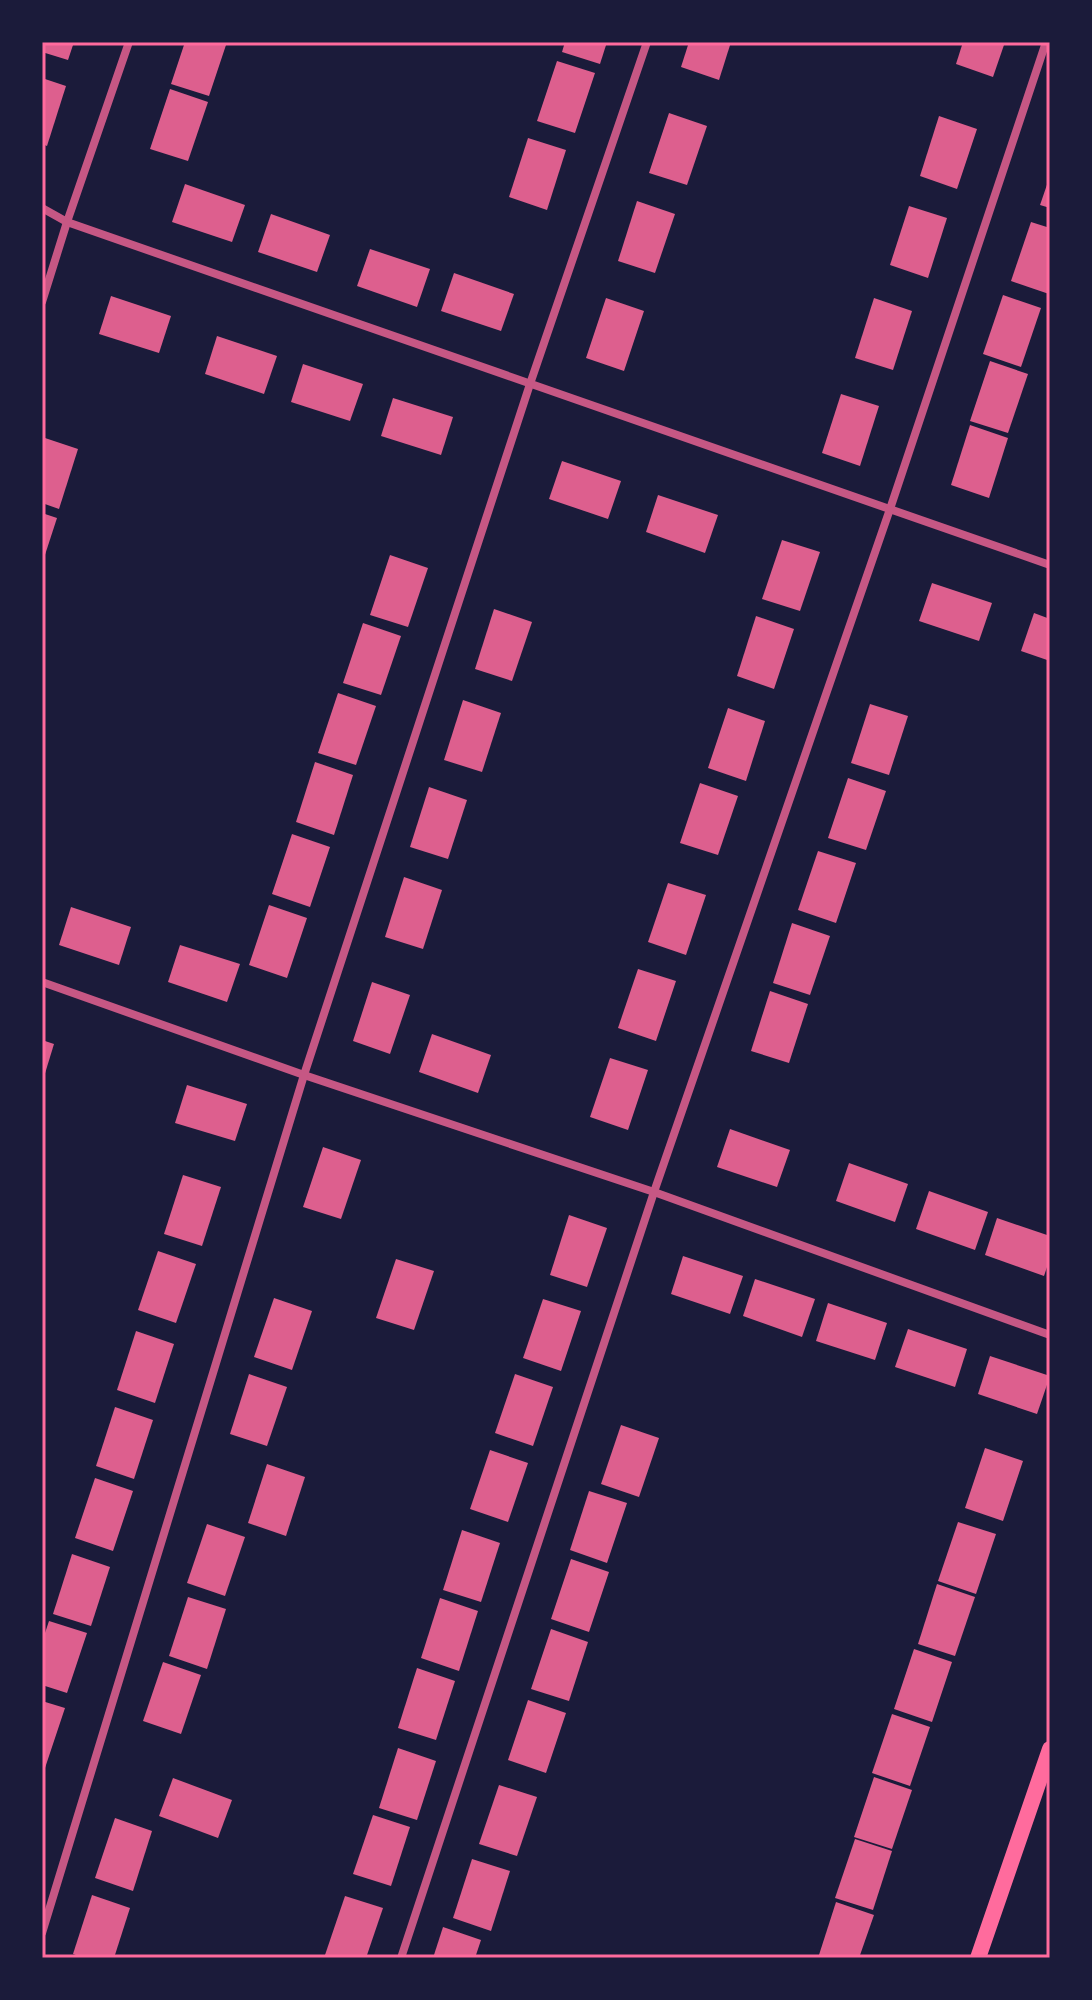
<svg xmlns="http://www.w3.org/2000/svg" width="1092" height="2000" viewBox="0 0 1092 2000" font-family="'IBM Plex Sans',sans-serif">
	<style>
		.building { fill: #dd5f8e }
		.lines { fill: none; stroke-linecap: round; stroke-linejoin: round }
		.minor { stroke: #c65784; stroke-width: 8 }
		.secondary { stroke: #ff6b9d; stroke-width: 16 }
		.neatline { fill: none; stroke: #ff6b9d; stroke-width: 3 }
	</style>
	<rect width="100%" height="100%" fill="#1b1b3a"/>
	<g class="building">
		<polygon points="42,42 74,42 68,60 42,52"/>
		<polygon points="185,42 227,42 209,96 171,84"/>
		<polygon points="565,42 607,42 600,64 562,52"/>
		<polygon points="689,42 731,42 719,80 681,67"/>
		<polygon points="963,42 1005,42 993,77 956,64"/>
		<polygon points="557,61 595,73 575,133 537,121"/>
		<polygon points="42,78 66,86 47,146 42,144"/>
		<polygon points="170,89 208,102 188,161 150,149"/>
		<polygon points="669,113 707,126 687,185 649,173"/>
		<polygon points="939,116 977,129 957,189 920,176"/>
		<polygon points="528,138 566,150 547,210 509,197"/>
		<polygon points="1050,176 1050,208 1040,205"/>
		<polygon points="185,184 245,205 232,242 172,222"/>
		<polygon points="637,201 675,214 655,273 618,261"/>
		<polygon points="909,206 947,218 928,278 890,265"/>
		<polygon points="271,214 330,235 317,272 258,252"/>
		<polygon points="1031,222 1050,228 1049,294 1011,281"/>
		<polygon points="370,249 430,269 417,307 357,286"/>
		<polygon points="454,273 514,294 501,331 441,311"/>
		<polygon points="1003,295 1041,308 1021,367 983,354"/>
		<polygon points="111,296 171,316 159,353 99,334"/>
		<polygon points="606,298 644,311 624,371 586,358"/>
		<polygon points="874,298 912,311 893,370 855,358"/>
		<polygon points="217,336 277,356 264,394 205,374"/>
		<polygon points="990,361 1028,374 1008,433 970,421"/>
		<polygon points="303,364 363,384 350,421 291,402"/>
		<polygon points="841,394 879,406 860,466 822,453"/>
		<polygon points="393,398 453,417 441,455 381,436"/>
		<polygon points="970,425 1008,438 989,498 951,485"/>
		<polygon points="42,437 78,449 59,509 42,503"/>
		<polygon points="562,461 621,481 608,519 549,499"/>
		<polygon points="658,495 718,515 705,553 646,532"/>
		<polygon points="42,513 57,518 43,561 42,561"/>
		<polygon points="782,540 820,552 800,611 762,599"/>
		<polygon points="390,555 428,568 408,627 370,615"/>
		<polygon points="932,583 992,603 979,641 919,621"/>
		<polygon points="494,609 532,622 512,681 475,669"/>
		<polygon points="1034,613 1050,619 1050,661 1021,651"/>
		<polygon points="756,616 794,629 774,689 737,676"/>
		<polygon points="363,623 401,636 381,695 343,683"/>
		<polygon points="338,693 376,706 356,765 318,753"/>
		<polygon points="463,700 501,713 482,772 444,760"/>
		<polygon points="870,704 908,716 889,775 851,763"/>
		<polygon points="728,708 765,721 746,781 708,768"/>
		<polygon points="315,762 353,775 334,835 296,822"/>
		<polygon points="848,778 886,791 866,850 828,838"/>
		<polygon points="700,783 738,796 718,855 680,843"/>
		<polygon points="429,787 467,800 448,859 410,847"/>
		<polygon points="292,834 330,847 310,907 272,894"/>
		<polygon points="818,851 856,863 836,923 798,910"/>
		<polygon points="404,877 442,890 423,949 385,937"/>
		<polygon points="668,883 706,895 686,955 648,942"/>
		<polygon points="269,905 307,918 287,978 249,965"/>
		<polygon points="71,907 131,927 119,965 59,945"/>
		<polygon points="792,923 830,936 810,995 773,983"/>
		<polygon points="180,945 240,964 227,1002 168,982"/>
		<polygon points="638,969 676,981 656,1041 618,1028"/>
		<polygon points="372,982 410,995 390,1054 353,1041"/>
		<polygon points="770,991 808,1004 789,1063 751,1051"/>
		<polygon points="432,1034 491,1055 478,1093 419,1072"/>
		<polygon points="42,1040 54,1044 43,1080 42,1080"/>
		<polygon points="610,1058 648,1070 628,1130 590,1117"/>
		<polygon points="187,1085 247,1104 235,1141 175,1123"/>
		<polygon points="730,1129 790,1150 777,1187 717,1167"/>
		<polygon points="323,1147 361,1160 341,1219 303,1207"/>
		<polygon points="849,1163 908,1184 895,1222 836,1201"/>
		<polygon points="183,1175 221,1187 202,1246 164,1234"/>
		<polygon points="929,1191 988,1212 975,1250 916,1229"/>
		<polygon points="569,1215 607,1228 587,1287 550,1275"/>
		<polygon points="997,1218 1050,1236 1050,1258 1044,1276 985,1255"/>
		<polygon points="158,1251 196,1264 176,1323 138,1310"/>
		<polygon points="683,1256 743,1276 730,1314 671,1294"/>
		<polygon points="396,1259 434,1271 414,1330 376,1318"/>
		<polygon points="755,1279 815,1299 802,1337 743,1316"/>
		<polygon points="274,1298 312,1311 292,1370 254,1357"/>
		<polygon points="543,1299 581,1311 561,1371 523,1358"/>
		<polygon points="828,1303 887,1323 875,1360 816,1341"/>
		<polygon points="908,1329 967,1349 955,1387 895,1367"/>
		<polygon points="136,1331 174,1344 155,1403 117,1390"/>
		<polygon points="990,1356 1050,1376 1037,1414 978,1394"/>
		<polygon points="249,1374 287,1387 267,1446 230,1434"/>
		<polygon points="515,1374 553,1387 533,1446 495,1433"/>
		<polygon points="115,1407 153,1420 134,1479 96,1466"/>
		<polygon points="621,1425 659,1438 639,1497 601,1484"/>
		<polygon points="985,1448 1023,1461 1003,1521 965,1508"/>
		<polygon points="490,1450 528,1463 508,1522 470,1509"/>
		<polygon points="267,1464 305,1477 286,1536 248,1523"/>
		<polygon points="95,1478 133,1491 113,1551 75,1538"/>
		<polygon points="589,1491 627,1503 607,1563 570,1550"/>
		<polygon points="958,1522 996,1534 976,1594 938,1581"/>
		<polygon points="207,1524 245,1537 225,1596 187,1583"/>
		<polygon points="462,1530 500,1543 481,1602 443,1590"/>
		<polygon points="72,1554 110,1567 91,1626 53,1614"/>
		<polygon points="571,1559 609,1572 589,1632 551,1619"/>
		<polygon points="937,1584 975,1597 955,1656 918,1644"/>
		<polygon points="188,1597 226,1609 207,1669 169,1656"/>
		<polygon points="440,1598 478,1611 459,1671 421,1658"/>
		<polygon points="49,1621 87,1633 67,1693 42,1685 42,1642"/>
		<polygon points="551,1629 588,1642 569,1701 531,1689"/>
		<polygon points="914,1649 952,1662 932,1722 894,1709"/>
		<polygon points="163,1662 201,1675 181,1734 143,1721"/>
		<polygon points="417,1668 455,1681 436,1740 398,1728"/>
		<polygon points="528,1700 566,1713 546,1773 508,1760"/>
		<polygon points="42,1701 65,1708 45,1768 42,1767"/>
		<polygon points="892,1714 930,1727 910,1786 872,1773"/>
		<polygon points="398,1748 436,1761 417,1820 379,1808"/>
		<polygon points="874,1777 912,1790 892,1849 854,1837"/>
		<polygon points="173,1778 232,1800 218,1838 159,1816"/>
		<polygon points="499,1785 537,1797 517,1856 479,1844"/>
		<polygon points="373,1815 410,1827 391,1886 353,1874"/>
		<polygon points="115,1818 152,1831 133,1891 95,1878"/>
		<polygon points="855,1839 892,1851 873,1910 835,1898"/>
		<polygon points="472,1859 510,1871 491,1931 453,1918"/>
		<polygon points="92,1895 130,1908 114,1958 84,1958 73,1954"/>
		<polygon points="345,1896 383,1908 366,1958 334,1958 325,1955"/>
		<polygon points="836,1902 874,1915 859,1958 818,1958"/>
		<polygon points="443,1927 481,1940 475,1958 433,1958"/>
	</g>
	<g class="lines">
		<g class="minor">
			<polyline points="42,208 67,222 1050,565"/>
			<polyline points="42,302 67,222 129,42"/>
			<polyline points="42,982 304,1075 654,1192 1050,1335"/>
			<polyline points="42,1933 304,1075 530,384 647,42"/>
			<polyline points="401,1958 654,1192 890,509 1046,42"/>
		</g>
		<polyline class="secondary" points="978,1958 1050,1749"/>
	</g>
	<rect width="1092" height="2000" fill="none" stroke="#1b1b3a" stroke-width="88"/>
	<rect x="44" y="44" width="1004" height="1912" class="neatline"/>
</svg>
